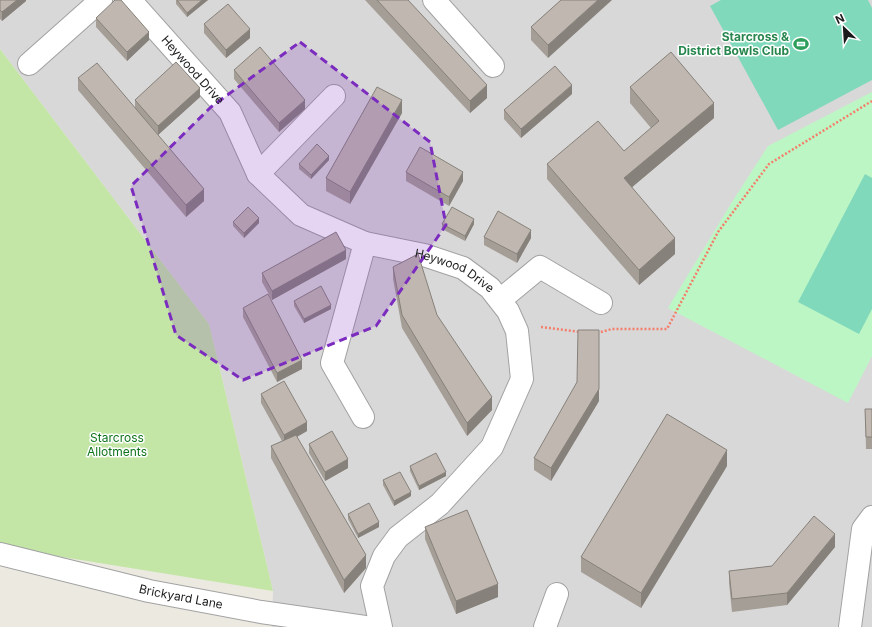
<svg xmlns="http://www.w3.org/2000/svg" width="872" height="627" viewBox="0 0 872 627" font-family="Inter,sans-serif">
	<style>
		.residential { fill: #d9d8d8 }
		.grass { fill: #c3e6a7 }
		.park { fill: #bdf6c5 }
		.pitch { fill: #80d9bb }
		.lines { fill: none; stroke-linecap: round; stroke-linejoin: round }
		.minor-casing { stroke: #a2a2a2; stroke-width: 24 }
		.path { stroke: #f47e6a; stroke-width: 2.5; stroke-dasharray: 2 2; stroke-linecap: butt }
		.minor { stroke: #fff; stroke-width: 22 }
		.wall { fill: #a59e97 }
		.shaded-wall { fill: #86817b }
		.building { fill: #c0b8b0; stroke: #86817b }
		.marked { fill: #7b2cbf; fill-opacity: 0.2; stroke: #7b2cbf; stroke-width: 3; stroke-dasharray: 8 5; stroke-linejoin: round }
		.labels { text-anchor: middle; stroke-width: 3; stroke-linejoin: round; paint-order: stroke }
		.leisure-label { font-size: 12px; font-weight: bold; fill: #27864d; stroke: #fff; text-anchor: end }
		.street-label { font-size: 12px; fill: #1b1b1b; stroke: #fff }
		.park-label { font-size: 12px; fill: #0f731c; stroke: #fff }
	</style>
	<rect width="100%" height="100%" fill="#ece9e1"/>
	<polygon class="residential" points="0,0 872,0 872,627 272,627 273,591 209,324 0,49"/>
	<polygon class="grass" points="0,49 209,324 273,591 0,547"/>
	<polygon class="park" points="872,92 872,356 848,403 668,308 732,202 768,146"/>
	<g class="pitch">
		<polygon points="721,0 868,0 872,8 872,80 778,130 710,6"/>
		<polygon points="865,174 872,178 872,309 859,334 798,302"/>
	</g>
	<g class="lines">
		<g class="minor-casing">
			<g id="minor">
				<path id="s1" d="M130,0l100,112 28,62 43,41 64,28 59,12 39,13 27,20 18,23 9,20 5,48 -30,68 -52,57 -42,33 -14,19 -12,30 9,41"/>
				<polyline points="434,0 493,66"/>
				<polyline points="29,64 101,0"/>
				<polyline points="258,174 334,96"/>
				<polyline points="500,300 540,267 601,303"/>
				<polyline points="363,417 332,363 365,243"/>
				<path id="s2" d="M0,554l149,37 112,21 104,15"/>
				<polyline points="545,627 557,594"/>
				<polyline points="850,627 863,529 872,517"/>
			</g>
		</g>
		<g class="path">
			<polyline points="541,327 580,332"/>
			<polyline points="597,333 612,329 667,329 718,232 769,164 872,101"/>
		</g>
		<use href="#minor" class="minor"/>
	</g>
	<g class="wall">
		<polygon points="0,0 26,0 26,1 2,21 0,19"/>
		<polygon points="176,0 208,0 187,17 176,4"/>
		<polygon points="365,0 408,0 487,98 470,113"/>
		<polygon points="561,0 548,58 531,40 531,27"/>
		<polygon points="96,18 149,40 127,61 96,27"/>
		<polygon points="204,24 250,38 226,58 204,33"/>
		<polygon points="234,70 305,109 279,132 234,79"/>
		<polygon points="78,78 135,108 135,100 200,97 158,135 151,126 204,201 186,217 78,90"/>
		<polygon points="630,87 714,118 632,187 675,254 639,285 547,179 547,164 624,151 651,128 630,103"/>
		<polygon points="572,94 521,138 504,119 504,110"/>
		<polygon points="402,113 350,204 326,191 326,178"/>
		<polygon points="329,160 311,179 299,169 299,164"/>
		<polygon points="406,172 463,181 449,206 406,181"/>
		<polygon points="233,222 259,223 244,238 233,226"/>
		<polygon points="442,224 474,224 465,241 442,229"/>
		<polygon points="484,237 531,238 517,263 484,245"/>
		<polygon points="346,259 272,300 262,282 262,273"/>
		<polygon points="393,267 437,315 492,410 467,436 402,328 393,279"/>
		<polygon points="294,301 331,309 304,323 294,306"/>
		<polygon points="243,308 302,369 277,382 243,317"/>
		<polygon points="261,394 307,431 297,437 366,568 344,593 271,458 271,446 282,441 261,403"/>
		<polygon points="599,401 551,481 534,470 534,458"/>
		<polygon points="865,409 872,409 872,449 866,449"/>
		<polygon points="309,444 348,468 325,481 309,453"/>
		<polygon points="410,466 446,476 419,490 410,471"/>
		<polygon points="727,466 641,608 581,572 581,557"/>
		<polygon points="383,480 411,496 394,506 383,485"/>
		<polygon points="348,514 379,527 358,538 348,519"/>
		<polygon points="425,527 498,597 456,614 425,539"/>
		<polygon points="835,547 787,605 732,612 729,583 729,571 772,566"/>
	</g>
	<g class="shaded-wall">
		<polygon points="17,0 26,0 26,1 2,21 2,12"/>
		<polygon points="202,0 208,0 187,17 187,13"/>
		<polygon points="598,0 612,0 548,58 548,45"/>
		<polygon points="250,29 250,38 226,58 226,50"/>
		<polygon points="149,32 149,40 127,61 127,52"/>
		<polygon points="487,85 487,98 470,113 470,101"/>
		<polygon points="572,85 572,94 521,138 521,129"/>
		<polygon points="200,88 200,97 158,135 158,126"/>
		<polygon points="305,100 305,109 279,132 279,123"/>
		<polygon points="402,100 402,113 350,204 350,192"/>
		<polygon points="714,103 714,118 624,194 624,178"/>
		<polygon points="329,156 329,160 311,179 311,175"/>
		<polygon points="463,172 463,181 449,206 449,197"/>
		<polygon points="204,189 204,201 186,217 186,205"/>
		<polygon points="259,218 259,223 244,238 244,233"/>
		<polygon points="474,219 474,224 465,241 465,236"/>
		<polygon points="531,230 531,238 517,263 517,254"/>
		<polygon points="675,238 675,254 639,285 639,270"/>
		<polygon points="346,250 346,259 272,300 272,291"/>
		<polygon points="331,305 331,309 304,323 304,319"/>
		<polygon points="599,330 599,401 551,481 551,468"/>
		<polygon points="302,360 302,369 277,382 277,373"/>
		<polygon points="492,397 492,410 467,436 467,423"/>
		<polygon points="307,422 307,431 284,444 284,435"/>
		<polygon points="727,450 727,466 641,608 641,593"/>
		<polygon points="348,459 348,468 325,481 325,472"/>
		<polygon points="446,472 446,476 419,490 419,486"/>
		<polygon points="411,492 411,496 394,506 394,501"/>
		<polygon points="379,522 379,527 358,538 358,534"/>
		<polygon points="835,534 835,547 787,605 787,593"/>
		<polygon points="366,555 366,568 344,593 344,580"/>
		<polygon points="498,584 498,597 456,614 456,601"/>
	</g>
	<g class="building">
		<polygon points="0,0 17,0 2,12 0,10"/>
		<polygon points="115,0 121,0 149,32 127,52 96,18"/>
		<polygon points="177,0 202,0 187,13"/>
		<polygon points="377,0 408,0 487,85 470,101"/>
		<polygon points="561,0 598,0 548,45 531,27"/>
		<polygon points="228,4 250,29 226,50 204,24"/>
		<polygon points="260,47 305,100 279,123 234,70"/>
		<polygon points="671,52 714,103 624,178 675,238 639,270 547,164 598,121 624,151 659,121 630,87"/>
		<polygon points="176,62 200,88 158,126 135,100"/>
		<polygon points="97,63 204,189 186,205 78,78"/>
		<polygon points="555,66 572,85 521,129 504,110"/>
		<polygon points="377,87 402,100 350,192 326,178"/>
		<polygon points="317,144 329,156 311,175 299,164"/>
		<polygon points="420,147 463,172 449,197 406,172"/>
		<polygon points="248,207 259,218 244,233 233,222"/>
		<polygon points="452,207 474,219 465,236 442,224"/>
		<polygon points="498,211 531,230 517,254 484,237"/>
		<polygon points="336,232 346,250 272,291 262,273"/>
		<polygon points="418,254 437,315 492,397 467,423 402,315 393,267"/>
		<polygon points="321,286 331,305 304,319 294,301"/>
		<polygon points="268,294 302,360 277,373 243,308"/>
		<polygon points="578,330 599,330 599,389 551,468 534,458 577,382"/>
		<polygon points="284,381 307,422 284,435 261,394"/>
		<polygon points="865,409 872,409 872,437 866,437"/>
		<polygon points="667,414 727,450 641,593 581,557"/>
		<polygon points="332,431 348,459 325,472 309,444"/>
		<polygon points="296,435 366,555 344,580 271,446"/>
		<polygon points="436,453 446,472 419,486 410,466"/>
		<polygon points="400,472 411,492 394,501 383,480"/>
		<polygon points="369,503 379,522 358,534 348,514"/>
		<polygon points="467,510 498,584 456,601 425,527"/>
		<polygon points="814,516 835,534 787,593 732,599 729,571 772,566"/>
	</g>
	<path class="marked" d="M300,42l130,100 16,83 -70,101 -133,54 -67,-45 -45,-149 80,-79z"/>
	<defs>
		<g id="stadium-bare" transform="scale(1.2)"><path d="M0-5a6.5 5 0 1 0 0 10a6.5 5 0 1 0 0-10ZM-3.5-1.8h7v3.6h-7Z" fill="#2e9e5b" stroke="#fff" stroke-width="2.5" paint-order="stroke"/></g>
	</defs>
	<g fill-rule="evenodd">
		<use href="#stadium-bare" x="801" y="44"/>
	</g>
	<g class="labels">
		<g class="leisure-label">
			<text x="789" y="41">Starcross &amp;<tspan x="789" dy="14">District Bowls Club</tspan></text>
		</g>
		<g class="street-label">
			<text dy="4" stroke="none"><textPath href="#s1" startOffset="94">Heywood Drive</textPath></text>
			<text dy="4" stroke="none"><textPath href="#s1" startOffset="442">Heywood Drive</textPath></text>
			<text dy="4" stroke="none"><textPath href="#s2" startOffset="186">Brickyard Lane</textPath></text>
		</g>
		<g class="park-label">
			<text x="117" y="442">Starcross<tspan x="117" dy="14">Allotments</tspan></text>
		</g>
	</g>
	<g transform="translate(844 28) rotate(335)" stroke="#ffffff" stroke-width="3" paint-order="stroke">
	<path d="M0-3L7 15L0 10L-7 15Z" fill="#1b1b1b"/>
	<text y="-6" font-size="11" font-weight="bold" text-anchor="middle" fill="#1b1b1b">N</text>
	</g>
</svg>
